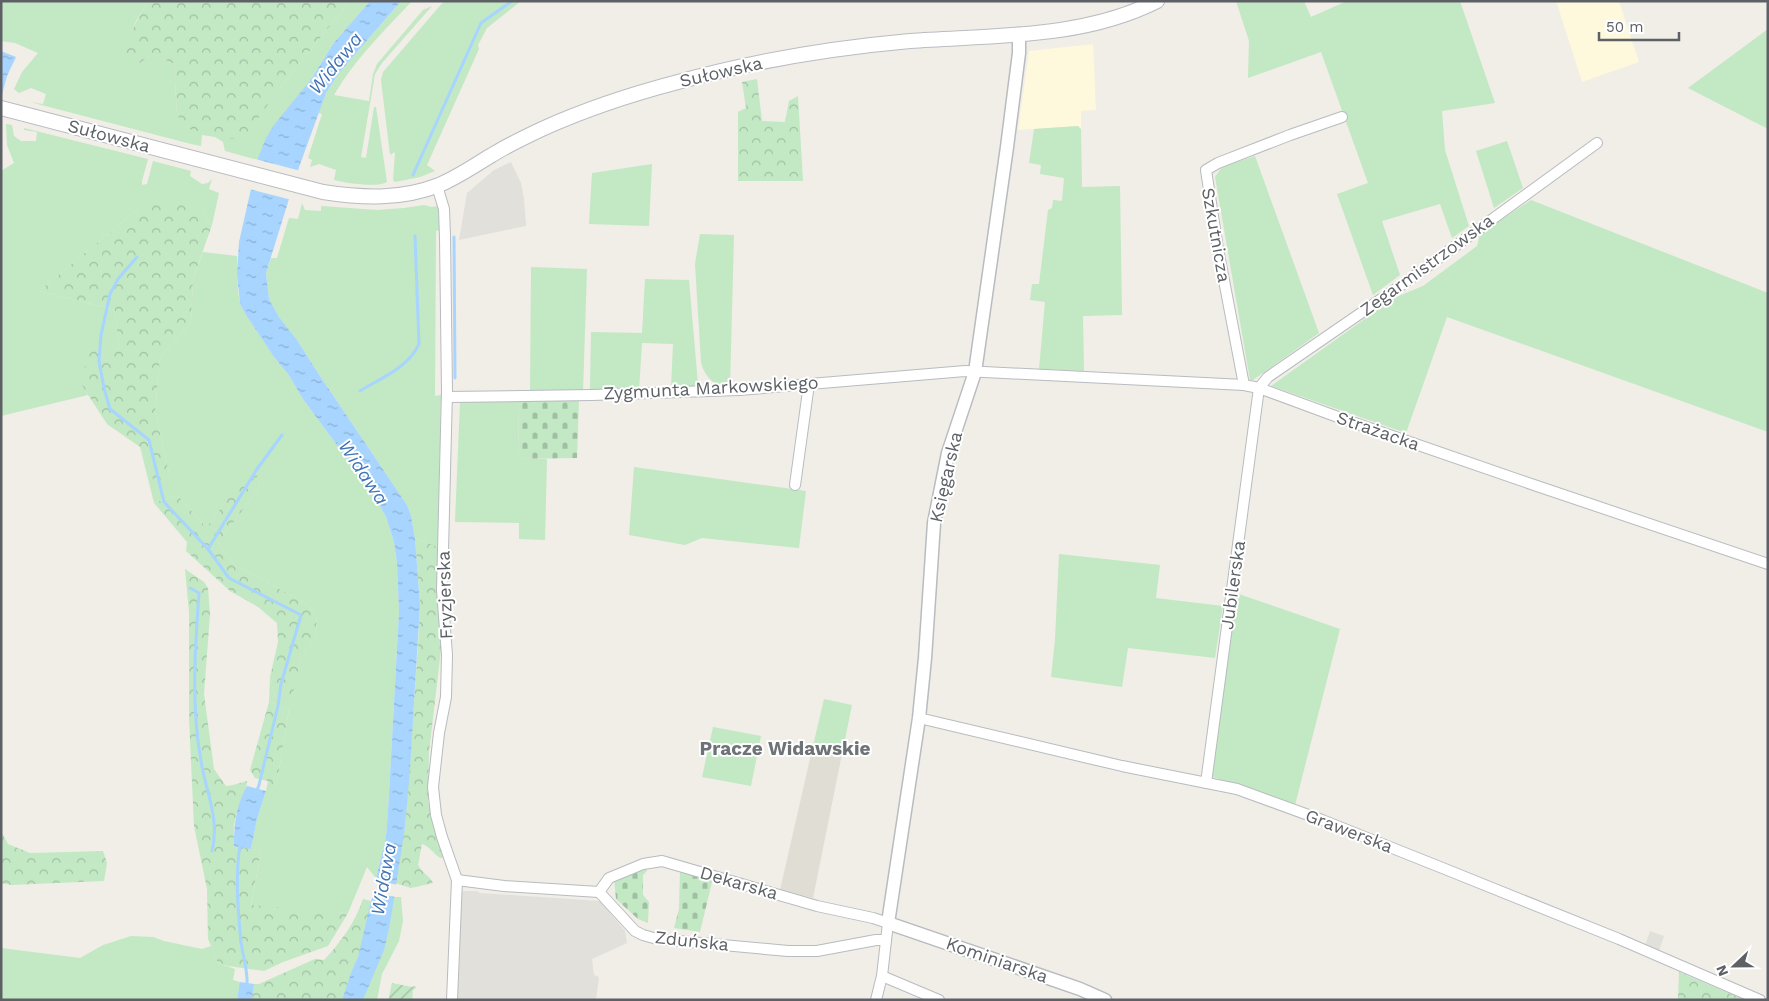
<svg xmlns="http://www.w3.org/2000/svg" width="1769" height="1001" viewBox="0 0 1769 1001" font-family="'Work Sans',sans-serif">
	<style>
		.commercial { fill: #fef8dc }
		.industrial { fill: #e1e0da }
		.education { fill: #e0ddd4 }
		.grass { fill: #c2e8c4 }
		.forest { fill: url(#forest-crowns) }
		.cemetery { fill: url(#cemetery-stones) }
		.garden { fill: url(#garden-furrows) }
		.water { fill: url(#water-ripples) }
		.pier { fill: #f0eee6 }
		.lines { fill: none; stroke-linecap: round; stroke-linejoin: round }
		.stream { stroke: #a7d5ff; stroke-width: 3 }
		.minor-casing { stroke: #b8bbc0; stroke-width: 12 }
		.tertiary-casing { stroke: #b8bbc0; stroke-width: 15 }
		.secondary-casing { stroke: #b9bcc2; stroke-width: 16 }
		.minor { stroke: #fff; stroke-width: 10 }
		.tertiary { stroke: #fff; stroke-width: 12 }
		.secondary { stroke: #fff; stroke-width: 14 }
		.labels { text-anchor: middle; stroke-width: 4; stroke-linejoin: round; paint-order: stroke }
		.street-label { font-size: 18px; fill: #5d6166; stroke: #fff }
		.water-label { font-size: 19px; font-style: italic; fill: #4174b4; stroke: #fff }
		.neighbourhood-label { font-size: 19px; font-weight: bold; fill: #6e7378; stroke: #fff }
	</style>
	<defs>
		<pattern id="forest-crowns" width="20" height="18" patternUnits="userSpaceOnUse" patternTransform="scale(1.25)"><rect width="20" height="18" fill="#c2e8c4"/><path d="M2 6a3 3 0 1 1 6 0M12 15a3 3 0 1 1 6 0" fill="none" stroke="#a1bfa3"/></pattern>
		<pattern id="cemetery-stones" width="16" height="16" patternUnits="userSpaceOnUse" patternTransform="scale(1.25)"><rect width="16" height="16" fill="#c2e8c4"/><path d="M2 7V4a2 2 0 0 1 4 0v3zM10 15v-3a2 2 0 0 1 4 0v3z" fill="#a1bfa3"/></pattern>
		<pattern id="garden-furrows" width="10" height="10" patternUnits="userSpaceOnUse" patternTransform="scale(1.25)"><rect width="10" height="10" fill="#c2e8c4"/><path d="M-1 1l2-2M0 10L10 0M9 11l2-2" fill="none" stroke="#a1bfa3"/></pattern>
		<pattern id="water-ripples" width="26" height="14" patternUnits="userSpaceOnUse" patternTransform="scale(1.25)"><rect width="26" height="14" fill="#a7d5ff"/><path d="M2 4q2-2 4 0t4 0M15 11q2-2 4 0t4 0" fill="none" stroke="#8bb0d2"/></pattern>
	</defs>
	<rect width="100%" height="100%" fill="#f0eee6"/>
	<g class="commercial">
		<polygon points="1556,1 1619,1 1639,62 1582,82"/>
		<polygon points="1093,44 1096,110 1081,111 1081,129 1077,126 1018,130 1029,51"/>
	</g>
	<g class="industrial">
		<polygon points="511,162 521,183 524,199 526,226 459,240 467,193 494,170"/>
		<polygon points="464,891 477,891 480,893 600,901 625,931 627,943 592,959 594,975 599,977 596,1000 457,1000 461,892"/>
		<polygon points="1650,931 1664,936 1659,951 1645,946"/>
	</g>
	<polygon class="education" points="812,750 842,754 813,898 780,890"/>
	<g class="grass">
		<polygon points="1,1 148,1 136,21 124,49 134,67 153,54 174,64 177,114 242,140 283,84 350,1 370,1 333,44 312,78 294,101 258,160 225,151 223,142 215,137 202,135 201,146 191,144 30,102 43,104 46,94 31,88 19,93 14,89 22,72 38,53 15,43 1,41"/>
		<path d="M401,1h11c-28,30 -57,58 -78,94l35,6 4,-27 4,-10 46,-54 9,-4 -50,57 -7,11 -14,83 5,1 8,-51h2l11,75c-10,6 -41,1 -53,-2l2,-10 -17,-6 -9,3 2,-7 -4,-2 14,-44 -4,-1 8,-20 13,-20z"/>
		<polygon points="444,1 521,1 487,28 478,45 479,49 427,165 435,171 420,177 395,182 393,180 395,152 390,155 381,80 383,72"/>
		<polygon points="1236,1 1304,1 1311,17 1347,1 1460,1 1495,103 1442,111 1445,150 1469,226 1452,238 1440,204 1382,221 1400,275 1373,295 1337,194 1368,183 1321,52 1248,78 1249,41"/>
		<polygon points="1768,29 1768,129 1688,88"/>
		<polygon points="6,124 12,125 14,136 21,141 36,141 37,132 24,130 24,128 148,159 142,181 142,185 147,184 153,161 191,171 190,176 202,184 208,183 212,179 209,189 219,193 212,225 200,207 150,199 39,291 115,310 119,350 81,384 88,395 1,416 1,171 14,163 7,145"/>
		<polygon points="1078,126 1081,129 1082,187 1120,186 1122,315 1083,316 1084,371 1039,369 1045,302 1030,300 1032,284 1039,284 1048,210 1052,208 1053,200 1062,201 1064,178 1040,174 1041,165 1029,163 1034,129"/>
		<polygon points="1507,141 1523,188 1494,208 1476,151"/>
		<polygon points="1255,156 1319,333 1253,380 1250,380 1215,177 1222,167"/>
		<polygon points="652,164 649,226 589,224 592,173"/>
		<polygon points="1531,200 1768,293 1768,432 1447,317 1406,433 1271,386 1394,298 1423,286 1477,246 1480,234"/>
		<polygon points="302,203 305,210 321,211 321,206 377,210 404,208 424,205 432,207 438,206 441,230 436,231 435,396 441,395 438,547 415,538 411,516 407,505 318,373 297,340 279,317 269,299 266,273 271,258 277,258 289,218 298,219"/>
		<path d="M700,234l34,1 -4,152c-15,1 -26,-11 -29,-25l-6,-98z"/>
		<polygon points="203,252 237,256 238,291 240,304 246,315 274,357 288,374 303,399 375,497 386,517 394,542 397,563 399,612 388,811 386,837 376,878 367,867 348,913 251,906 261,851 251,849 257,819 266,791 268,794 277,782 289,709 269,702 270,677 275,698 291,697 301,659 317,634 316,614 302,601 234,565 218,543 260,487 254,465 209,524 204,525 177,495 154,503 140,447 154,481 170,477 155,411 160,358 191,322 193,279"/>
		<polygon points="531,267 587,269 583,392 530,392"/>
		<polygon points="645,279 689,280 698,384 691,387 671,388 673,344 642,343 639,390 590,390 591,332 642,333"/>
		<polygon points="519,400 518,459 547,459 545,540 519,539 519,523 455,522 460,401"/>
		<polygon points="634,467 806,491 799,548 702,538 685,545 629,535"/>
		<polygon points="1059,554 1160,565 1156,598 1223,606 1215,658 1128,648 1122,687 1051,677 1055,640"/>
		<polygon points="1236,593 1340,629 1295,805 1246,787 1212,777"/>
		<polygon points="824,699 852,705 842,754 812,750"/>
		<polygon points="713,727 761,736 751,786 702,777"/>
		<polygon points="393,897 401,897 403,921 399,941 382,974 377,1000 363,1000 390,924"/>
		<polygon points="131,936 153,937 164,941 202,949 211,946 218,963 235,969 233,980 240,982 237,1000 1,1000 1,948 80,958 103,945"/>
	</g>
	<g class="forest">
		<path d="M148,1h202l-67,83 -41,57 -58,-13 -7,-14 -3,-50 -21,-10 -19,13 -8,1c-2,-4 -4,-8 -4,-12 1,-11 20,-45 26,-55z"/>
		<polygon points="757,79 762,121 785,122 789,101 798,96 803,181 738,181 738,112 746,108 742,82"/>
		<polygon points="150,199 182,200 200,207 212,225 193,279 191,322 160,358 155,411 170,477 154,482 140,447 107,424 81,384 90,344 119,350 115,310 39,291"/>
		<polygon points="254,464 260,487 218,543 234,565 302,601 316,614 317,634 301,659 292,697 290,698 275,698 270,677 278,642 277,623 258,607 230,591 186,551 187,542 154,503 177,495 204,525 209,524"/>
		<path d="M415,538l23,9 4,94 -13,111 -1,49 15,57h-3c-6,-4 -11,-12 -18,-14l-4,21c4,8 12,11 15,18l-22,5 -16,-5 10,-56 13,-181 2,-41z"/>
		<path d="M185,569l19,13 4,6 2,26 -6,80 10,75 12,17 7,-1 14,-4c0,10 -9,24 -11,35 -3,10 -2,20 -2,29l27,6 -10,54 97,8 -20,33 -45,16 -19,9 -36,-5 -10,-3 -10,-24 -1,-50 -13,-63 -5,-108v-106z"/>
		<polygon points="269,702 289,709 277,782 268,795 266,791 268,781 255,778 250,770"/>
		<polygon points="1,815 2,833 8,844 30,853 103,851 107,863 104,881 11,885 1,883"/>
		<path d="M363,899l8,2c-3,18 -6,37 -12,54 -5,15 -12,29 -17,45h-90l2,-16h5l56,-25 9,1c17,-18 31,-37 39,-61z"/>
		<polygon points="1679,972 1745,1000 1678,1000"/>
	</g>
	<g class="cemetery">
		<polygon points="519,400 579,400 577,458 518,459"/>
		<polygon points="646,867 647,871 643,875 643,895 649,902 648,923 638,919 616,899 614,879"/>
		<polygon points="680,871 712,882 700,932 674,928 679,909"/>
	</g>
	<polygon class="garden" points="392,983 412,987 415,986 416,988 413,990 412,1000 390,1000 389,997"/>
	<g class="water">
		<polygon points="370,1 401,1 339,73 326,93 298,170 266,273 269,299 279,317 297,340 318,373 407,505 411,516 415,538 420,605 410,769 405,827 390,924 384,950 363,1000 342,1000 351,973 358,957 371,901 373,896 376,893 376,878 386,837 388,811 399,612 397,563 394,542 386,517 375,497 303,399 288,374 274,357 246,315 240,304 237,274 239,242 258,158 266,138 274,125 312,78 333,44"/>
		<polygon points="1,51 16,57 7,76 1,98"/>
		<path d="M247,786l19,5 -9,28 -6,30 -17,-3c0,-21 2,-41 13,-60z"/>
		<polygon points="240,982 254,984 252,1000 237,1000"/>
	</g>
	<g class="pier">
		<polygon points="255,159 301,171 292,200 249,189"/>
		<polygon points="375,880 398,885 396,897 373,893"/>
	</g>
	<g class="lines">
		<g class="stream">
			<polyline points="413,175 481,23 512,1"/>
			<polyline points="454,237 455,378"/>
			<polyline points="137,257 118,279 110,294 101,335 99,361 104,388 110,409 149,440 164,502 208,549 229,578 301,615 281,684 278,706 259,785 256,793"/>
			<path d="M360,391c21,-13 48,-23 59,-47l-4,-108"/>
			<polyline points="208,549 257,469 282,435"/>
			<path d="M190,588l9,5c-4,56 -8,113 2,168 5,32 19,57 11,90"/>
			<path d="M240,845c-5,31 -2,66 1,97 2,15 7,28 6,43"/>
		</g>
		<g class="minor-casing">
			<g id="minor">
				<polyline points="437,186 444,209 445,237 447,391 442,590 447,655 446,697 439,733 433,787 436,815 442,837 457,880 452,1000"/>
				<polyline points="1244,385 1218,249 1206,170 1218,163 1290,135 1342,117"/>
				<polyline points="447,397 592,395 739,390 965,371 1244,385 1259,388 1346,420 1534,485 1768,564"/>
				<polyline points="795,485 809,384"/>
				<polyline points="919,718 1122,766 1237,789 1322,820 1440,867 1619,939 1760,1000"/>
				<polyline points="1206,783 1259,388 1268,377 1406,282 1597,143"/>
				<polyline points="457,880 504,886 599,892 635,931 643,935 657,939 788,951 817,951 876,940 886,940"/>
				<polyline points="599,892 609,878 643,864 662,861 817,906 873,918 888,923 882,976 876,1000"/>
				<polyline points="882,976 939,1000"/>
			</g>
		</g>
		<g class="tertiary-casing">
			<polyline id="tertiary" points="1019,34 1019,53 1007,147 975,372 948,453 934,523 925,658 919,718 888,923 1080,989 1105,1000"/>
		</g>
		<g class="secondary-casing">
			<path id="secondary" d="M1,108l322,84c39,6 78,8 116,-7 19,-8 36,-20 53,-30 16,-10 33,-18 50,-26 44,-20 90,-35 136,-47 75,-21 154,-34 232,-41 82,-6 172,-2 247,-40"/>
		</g>
		<use href="#minor" class="minor"/>
		<use href="#tertiary" class="tertiary"/>
		<use href="#secondary" class="secondary"/>
	</g>
	<g class="labels">
		<g class="street-label">
			<text transform="translate(721 72) rotate(-13)" y="6">Sułowska</text>
			<text transform="translate(109 136) rotate(15)" y="6">Sułowska</text>
			<text transform="translate(1216 235) rotate(80)" y="6">Szkutnicza</text>
			<text transform="translate(1427 265) rotate(-36)" y="6">Zegarmistrzowska</text>
			<text transform="translate(711 388) rotate(-3)" y="6">Zygmunta Markowskiego</text>
			<text transform="translate(1378 431) rotate(19)" y="6">Strażacka</text>
			<text transform="translate(946 477) rotate(-77)" y="6">Księgarska</text>
			<text transform="translate(1233 585) rotate(-82)" y="6">Jubilerska</text>
			<text transform="translate(445 595) rotate(-92)" y="6">Fryzjerska</text>
			<text transform="translate(1349 831) rotate(21)" y="6">Grawerska</text>
			<text transform="translate(739 883) rotate(16)" y="6">Dekarska</text>
			<text transform="translate(692 941) rotate(6)" y="6">Zduńska</text>
			<text transform="translate(997 960) rotate(19)" y="6">Kominiarska</text>
		</g>
		<g class="water-label">
			<text transform="translate(335 63) rotate(-51)" y="7">Widawa</text>
			<text transform="translate(364 472) rotate(56)" y="7">Widawa</text>
			<text transform="translate(383 879) rotate(-80)" y="7">Widawa</text>
		</g>
		<g class="neighbourhood-label">
			<text x="785" y="755">Pracze Widawskie</text>
		</g>
	</g>
	<rect width="1769" height="1001" fill="none" stroke="#5d6166" stroke-width="5"/>
	<g transform="translate(1734 966) rotate(248)" stroke="#ffffff" stroke-width="4" paint-order="stroke">
	<path d="M0-4L9 19L0 12L-9 19Z" fill="#5d6166"/>
	<text y="-8" font-size="14" font-weight="bold" text-anchor="middle" fill="#5d6166">N</text>
	</g>
	<path d="M1599 32v8h80v-8" fill="none" stroke="#5d6166" stroke-width="2.5"/>
	<text x="1606" y="32" font-size="15" fill="#5d6166" stroke="#ffffff" stroke-width="4" paint-order="stroke">50 m</text>
</svg>
